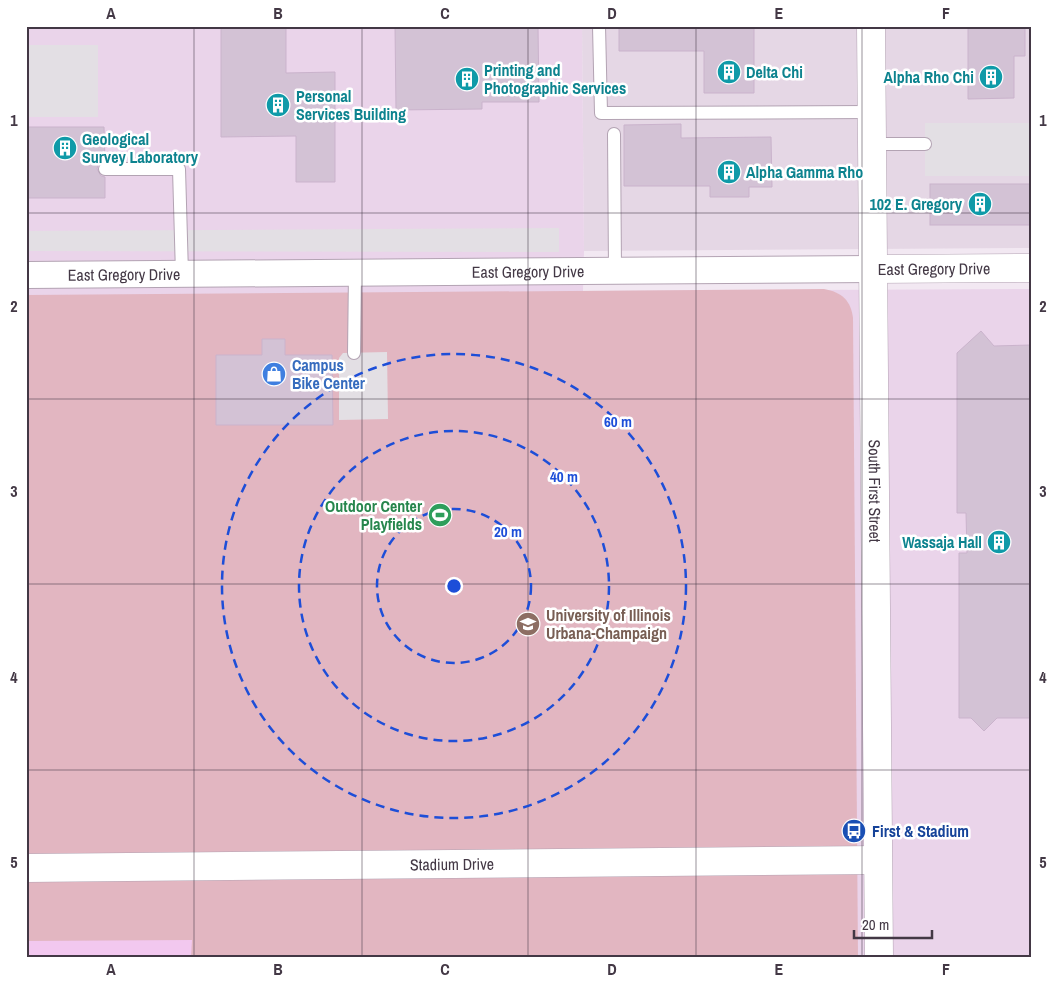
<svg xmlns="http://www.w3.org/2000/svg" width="1057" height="983" viewBox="0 0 1057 983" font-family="'Archivo Narrow',sans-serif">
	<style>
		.residential { fill: #e5d7e5 }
		.education { fill: #ead4ea }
		.green { fill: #e2b6c1 }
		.sand { fill: #f2c8ef }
		.parking { fill: #e3dfe4 }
		.building { fill: #d3c2d5; stroke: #cab3cc }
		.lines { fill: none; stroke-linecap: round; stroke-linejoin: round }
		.service-casing { stroke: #b3a3b3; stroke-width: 14 }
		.minor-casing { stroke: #b3a3b3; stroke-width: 28 }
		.tertiary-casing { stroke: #b3a3b3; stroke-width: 29 }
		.service { stroke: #fff; stroke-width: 12 }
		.minor { stroke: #fff; stroke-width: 26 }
		.tertiary { stroke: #fff; stroke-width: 28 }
		.grid { fill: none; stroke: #433845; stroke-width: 1; stroke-opacity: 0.55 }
		.ring { fill: none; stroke: #1d4ed8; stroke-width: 2.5; stroke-dasharray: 9 6 }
		.labels { text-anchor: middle; stroke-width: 5; stroke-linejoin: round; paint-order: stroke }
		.culture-label { font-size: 16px; font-weight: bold; fill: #0d838f; stroke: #fff; text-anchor: start }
		.street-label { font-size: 16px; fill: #433845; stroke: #fff }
		.shop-label { font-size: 16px; font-weight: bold; fill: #366cbe; stroke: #fff; text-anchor: start }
		.leisure-label { font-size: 16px; font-weight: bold; fill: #27864d; stroke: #fff; text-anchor: end }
		.education-label { font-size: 16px; font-weight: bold; fill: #785e54; stroke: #fff; text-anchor: start }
		.transit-label { font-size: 16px; font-weight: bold; fill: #164399; stroke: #fff; text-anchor: start }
		.centre { fill: #1d4ed8; stroke: #fff; stroke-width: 2.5 }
		.ring-label { font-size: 15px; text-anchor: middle; font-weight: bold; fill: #1d4ed8; stroke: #fff; stroke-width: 5; stroke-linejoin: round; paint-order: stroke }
		.neatline { fill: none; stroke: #433845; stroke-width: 2 }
		.grid-label { font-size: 16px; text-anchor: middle; font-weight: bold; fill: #433845 }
	</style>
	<rect width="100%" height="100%" fill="#f2e8f2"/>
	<polygon class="residential" points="582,26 1031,26 1031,248 584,251"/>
	<polygon class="education" points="26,26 582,26 584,251 583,291 1031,289 1031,957 26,957"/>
	<path class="green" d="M824,289c18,3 27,12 29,29l5,639h-832v-662z"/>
	<polygon class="sand" points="192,940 191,957 26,957 26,941"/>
	<g class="parking">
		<rect x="26" y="45" width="72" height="72"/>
		<rect x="925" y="123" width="106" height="53"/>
		<polygon points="559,228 559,252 26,251 26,231"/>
		<polygon points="387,352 388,419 339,420 339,358 343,353"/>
	</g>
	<g class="building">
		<polygon points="221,26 286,26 286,73 335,72 335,182 296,182 296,136 221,137"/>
		<polygon points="395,26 538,26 539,102 482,102 482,109 396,110"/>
		<polygon points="619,26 754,26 754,93 704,93 704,51 619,51"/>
		<polygon points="968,26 1025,27 1025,56 1014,56 1014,98 968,99"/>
		<polygon points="681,124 681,138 771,137 772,187 749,187 749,197 710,197 710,186 624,186 624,125"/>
		<polygon points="26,127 104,127 105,161 98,165 97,169 101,176 105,177 105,198 26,198"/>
		<rect x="930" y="184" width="101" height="41"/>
		<polygon points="981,331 994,346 1031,345 1031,718 997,718 984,731 971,718 959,718 959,553 967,553 966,513 957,513 957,353"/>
		<polygon points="262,339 285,339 285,355 332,355 333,425 216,425 216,355 262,355"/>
	</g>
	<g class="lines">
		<g class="service-casing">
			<g id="service">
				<polyline points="599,26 601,113 872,112"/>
				<polyline points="614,134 615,270"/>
				<polyline points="872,144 925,144"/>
				<polyline points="105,169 179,169 182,274"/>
				<polyline points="354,353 355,273"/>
			</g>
		</g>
		<g class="minor-casing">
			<g id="minor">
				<path id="s1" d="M26,275l848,-6"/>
			</g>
		</g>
		<g class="tertiary-casing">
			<g id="tertiary">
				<path id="s2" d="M871,26c4,310 4,621 8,931"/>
				<path id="s3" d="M874,269l157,-1"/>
				<path id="s4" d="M26,868l851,-8"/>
			</g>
		</g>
		<use href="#service" class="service"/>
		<use href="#minor" class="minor"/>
		<use href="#tertiary" class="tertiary"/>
	</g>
	<path class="grid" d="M194,26v931M362,26v931M528,26v931M696,26v931M862,26v931M26,213h1005M26,399h1005M26,584h1005M26,770h1005"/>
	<g class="ring">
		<circle cx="454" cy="586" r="77"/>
		<circle cx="454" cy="586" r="155"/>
		<circle cx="454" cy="586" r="232"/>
	</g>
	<defs>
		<g id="building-disc" transform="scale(1.25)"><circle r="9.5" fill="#0f9aa8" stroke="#fff"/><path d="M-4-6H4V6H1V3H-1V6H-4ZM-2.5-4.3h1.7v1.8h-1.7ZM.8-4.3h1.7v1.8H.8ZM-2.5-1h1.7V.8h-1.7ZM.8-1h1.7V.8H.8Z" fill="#fff"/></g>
		<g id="shop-disc" transform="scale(1.25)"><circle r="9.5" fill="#3f7fe0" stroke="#fff"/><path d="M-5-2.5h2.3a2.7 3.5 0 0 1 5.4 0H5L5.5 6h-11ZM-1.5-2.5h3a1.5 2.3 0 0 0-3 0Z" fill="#fff"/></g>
		<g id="stadium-disc" transform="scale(1.25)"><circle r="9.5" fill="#2e9e5b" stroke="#fff"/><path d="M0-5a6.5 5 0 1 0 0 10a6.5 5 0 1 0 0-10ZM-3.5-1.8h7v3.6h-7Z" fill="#fff"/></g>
		<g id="university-disc" transform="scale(1.25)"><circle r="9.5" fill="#8d6e63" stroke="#fff"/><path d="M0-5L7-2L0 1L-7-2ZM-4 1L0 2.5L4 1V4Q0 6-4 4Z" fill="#fff"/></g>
		<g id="bus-disc" transform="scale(1.25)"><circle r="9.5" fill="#1a4fb4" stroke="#fff"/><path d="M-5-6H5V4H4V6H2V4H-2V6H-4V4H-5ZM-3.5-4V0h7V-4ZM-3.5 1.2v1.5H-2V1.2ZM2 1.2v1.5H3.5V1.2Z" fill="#fff"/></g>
	</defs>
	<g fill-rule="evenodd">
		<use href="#building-disc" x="729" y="72"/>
		<use href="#building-disc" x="991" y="77"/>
		<use href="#building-disc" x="467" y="79"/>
		<use href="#building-disc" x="278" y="105"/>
		<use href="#building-disc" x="65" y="148"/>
		<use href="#building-disc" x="729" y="172"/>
		<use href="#building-disc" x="980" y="204"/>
		<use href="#shop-disc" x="274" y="374"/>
		<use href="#stadium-disc" x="440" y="515"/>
		<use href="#building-disc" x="999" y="542"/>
		<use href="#university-disc" x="528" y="624"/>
		<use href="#bus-disc" x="854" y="831"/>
	</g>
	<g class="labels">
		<g class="culture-label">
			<text x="484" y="76">Printing and<tspan x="484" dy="18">Photographic Services</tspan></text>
			<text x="746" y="78">Delta Chi</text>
			<text x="974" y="83" text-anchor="end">Alpha Rho Chi</text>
			<text x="296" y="102">Personal<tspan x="296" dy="18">Services Building</tspan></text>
			<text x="82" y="145">Geological<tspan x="82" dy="18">Survey Laboratory</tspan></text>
			<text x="746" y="178">Alpha Gamma Rho</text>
			<text x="962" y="210" text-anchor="end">102 E. Gregory</text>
			<text x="982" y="548" text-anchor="end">Wassaja Hall</text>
		</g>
		<g class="street-label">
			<text dy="6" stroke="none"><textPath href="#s3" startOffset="60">East Gregory Drive</textPath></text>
			<text dy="6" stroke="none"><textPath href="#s1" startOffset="502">East Gregory Drive</textPath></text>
			<text dy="6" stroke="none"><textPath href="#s1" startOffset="98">East Gregory Drive</textPath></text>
			<text dy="6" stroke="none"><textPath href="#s2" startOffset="465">South First Street</textPath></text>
			<text dy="6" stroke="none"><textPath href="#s4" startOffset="426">Stadium Drive</textPath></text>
		</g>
		<g class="shop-label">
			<text x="292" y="371">Campus<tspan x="292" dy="18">Bike Center</tspan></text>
		</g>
		<g class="leisure-label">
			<text x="422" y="512">Outdoor Center<tspan x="422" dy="18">Playfields</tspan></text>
		</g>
		<g class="education-label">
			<text x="546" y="621">University of Illinois<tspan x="546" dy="18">Urbana-Champaign</tspan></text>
		</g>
		<g class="transit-label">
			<text x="872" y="837">First &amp; Stadium</text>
		</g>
	</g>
	<circle cx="454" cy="586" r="8" class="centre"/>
	<g class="ring-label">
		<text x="618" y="427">60 m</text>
		<text x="564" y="482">40 m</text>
		<text x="508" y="537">20 m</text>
	</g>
	<rect width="1057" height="983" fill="none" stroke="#ffffff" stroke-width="55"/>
	<path d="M854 930v8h78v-8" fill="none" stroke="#433845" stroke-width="2.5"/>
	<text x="862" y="930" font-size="15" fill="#433845" stroke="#ffffff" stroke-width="4" paint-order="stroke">20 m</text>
	<rect x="28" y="28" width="1002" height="928" class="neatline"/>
	<g class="grid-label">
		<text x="111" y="19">A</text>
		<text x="278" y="19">B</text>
		<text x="445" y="19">C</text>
		<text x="612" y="19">D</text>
		<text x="779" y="19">E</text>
		<text x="946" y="19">F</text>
		<text x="14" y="126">1</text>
		<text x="1043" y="126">1</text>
		<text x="14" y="312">2</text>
		<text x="1043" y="312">2</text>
		<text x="14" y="497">3</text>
		<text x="1043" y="497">3</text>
		<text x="14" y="683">4</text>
		<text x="1043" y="683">4</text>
		<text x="14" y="868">5</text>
		<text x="1043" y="868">5</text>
		<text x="111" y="975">A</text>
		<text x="278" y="975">B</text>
		<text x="445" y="975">C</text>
		<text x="612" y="975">D</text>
		<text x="779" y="975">E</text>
		<text x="946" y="975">F</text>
	</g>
</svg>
